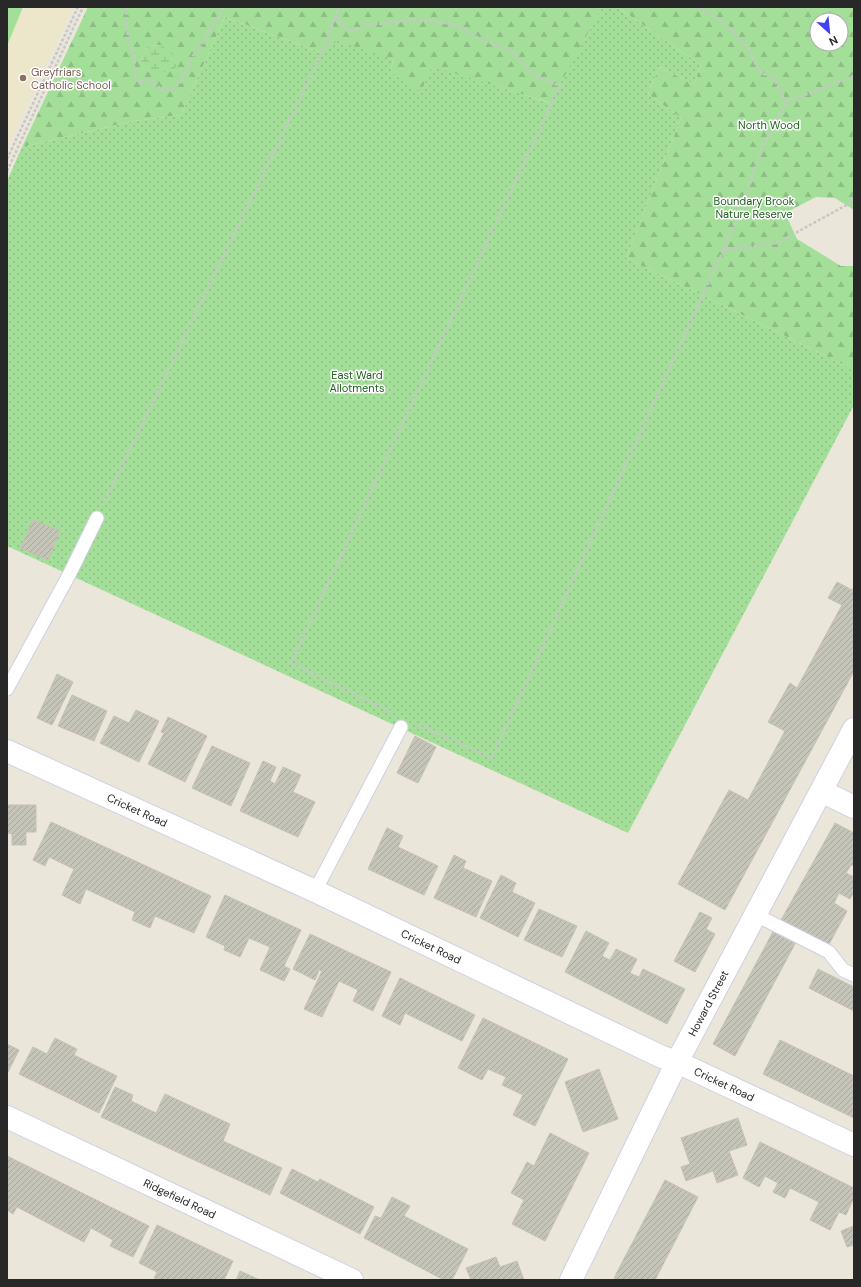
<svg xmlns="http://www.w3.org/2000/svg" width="861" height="1287" viewBox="0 0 861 1287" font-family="'DM Sans',sans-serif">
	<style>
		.education { fill: #ece7ca }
		.grass { fill: #a4df99 }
		.forest { fill: url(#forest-firs); fill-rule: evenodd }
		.wetland { fill: url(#wetland-marsh) }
		.garden { fill: url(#garden-dots) }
		.building { fill: url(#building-hatch); stroke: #c5c2b4 }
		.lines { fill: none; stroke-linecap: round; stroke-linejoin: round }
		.lane-casing { stroke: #d0d0e1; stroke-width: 15 }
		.street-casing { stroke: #d0d0e1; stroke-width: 24 }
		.path { stroke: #c7c7c7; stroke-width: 2.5; stroke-dasharray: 3 2; stroke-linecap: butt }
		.lane { stroke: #fff; stroke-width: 13 }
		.street { stroke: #fff; stroke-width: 22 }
		.education-dot { fill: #8d6e63; stroke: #fff; stroke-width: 1.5 }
		.labels { text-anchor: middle; stroke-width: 3; stroke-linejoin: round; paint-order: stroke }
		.education-label { font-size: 11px; fill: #785e54; stroke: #fff; text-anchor: start }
		.park-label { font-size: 11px; fill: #1e611c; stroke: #fff }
		.street-label { font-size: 11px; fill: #282828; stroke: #fff }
	</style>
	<defs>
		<pattern id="forest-firs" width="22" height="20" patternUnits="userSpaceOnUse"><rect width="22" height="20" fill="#a4df99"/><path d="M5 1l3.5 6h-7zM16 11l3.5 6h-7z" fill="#8dbf84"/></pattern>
		<pattern id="wetland-marsh" width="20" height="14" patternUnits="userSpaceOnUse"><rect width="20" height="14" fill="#a4df99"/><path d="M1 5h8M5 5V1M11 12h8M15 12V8" fill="none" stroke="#8dbf84"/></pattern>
		<pattern id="garden-dots" width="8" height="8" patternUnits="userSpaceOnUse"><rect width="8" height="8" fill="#a4df99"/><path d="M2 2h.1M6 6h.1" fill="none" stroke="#8dbf84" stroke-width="1.8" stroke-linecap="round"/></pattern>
		<pattern id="building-hatch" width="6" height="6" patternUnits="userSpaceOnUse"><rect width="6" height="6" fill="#c5c4b9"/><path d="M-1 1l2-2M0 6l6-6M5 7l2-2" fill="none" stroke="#a9a89f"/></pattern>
	</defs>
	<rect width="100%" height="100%" fill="#eae6da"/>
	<polygon class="education" points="7,7 73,7 7,149"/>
	<polygon class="grass" points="7,7 23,7 7,46"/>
	<g class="forest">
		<path d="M88,7h514l-51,96 -119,-36 -11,26 -30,-21 2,-13 -71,-6 -97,-36 -44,98 -47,6 -112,26zM161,45l6,27h-22l-5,-11 8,-15z"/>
		<path d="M617,7h237v203l-19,-12 -19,-1 -31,16 12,26 44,27h13v104l-228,-112 55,-140 -33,-24 11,-27 35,17 7,-19zM817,20h24v24h-24z"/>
	</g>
	<polygon class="wetland" points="161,45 178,58 177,67 167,72 145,72 140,61 148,46"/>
	<polygon class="garden" points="602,7 617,7 701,65 694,84 659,67 648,94 681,118 626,258 854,370 854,405 628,833 7,546 7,181 22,147 134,121 181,115 225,17 322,53 337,41 393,59 391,72 421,92 432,66 550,103"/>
	<g class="building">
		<polygon points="33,520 60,531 48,560 20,548"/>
		<polygon points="837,582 852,590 854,587 854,671 725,910 678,884 729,790 748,800 785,731 768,722 790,683 797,688 842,605 828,598"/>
		<polygon points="57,674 73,682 52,725 37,718"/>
		<polygon points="72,695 107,711 94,741 58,726"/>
		<polygon points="136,710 159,721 139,762 100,743 114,716 129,723"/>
		<polygon points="168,717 207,736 185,782 148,764 164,733 161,732"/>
		<polygon points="415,736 436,747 418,783 397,773"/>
		<polygon points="212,746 250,763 231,806 192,788"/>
		<polygon points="263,761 276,767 270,781 275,784 283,767 301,775 293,792 315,802 298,837 240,811"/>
		<polygon points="7,805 36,805 36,832 26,832 26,845 12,845 12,834 7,833"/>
		<polygon points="51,822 211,896 194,933 155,916 150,928 132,920 135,912 86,889 80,904 62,895 74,869 49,857 45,866 33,860"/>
		<polygon points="835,823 854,833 854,866 851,865 846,873 854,877 854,892 850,899 839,893 834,903 847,911 827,948 780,922"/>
		<polygon points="387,828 403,836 398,847 438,866 424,895 368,869"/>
		<polygon points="454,855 466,861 463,868 492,881 476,917 434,898"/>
		<polygon points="501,875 516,883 512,892 535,903 518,937 480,918"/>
		<polygon points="225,895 301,930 284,966 290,969 284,981 260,970 270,947 249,938 240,957 224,950 225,946 206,937"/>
		<polygon points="539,909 577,926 562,957 524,940"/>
		<polygon points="700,912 712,918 706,929 715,934 695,972 674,961"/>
		<polygon points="775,928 797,940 735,1056 713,1044"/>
		<polygon points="586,931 609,943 602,956 610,960 616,949 637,959 630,973 639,977 643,969 685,989 667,1024 565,972"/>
		<polygon points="310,934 391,972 373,1011 353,1001 358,990 339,981 322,1017 304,1009 322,971 319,970 315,980 293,969"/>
		<polygon points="818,969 854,987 854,1011 809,988"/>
		<polygon points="400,978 475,1015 462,1041 405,1013 400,1025 382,1016"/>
		<polygon points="483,1018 568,1059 535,1126 513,1115 523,1095 502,1085 506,1077 488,1069 482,1080 458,1068"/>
		<polygon points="55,1038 77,1049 74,1055 117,1076 99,1113 19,1074 33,1047 47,1054"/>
		<polygon points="780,1040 854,1076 854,1118 763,1074"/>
		<polygon points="7,1044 19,1050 7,1074"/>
		<polygon points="599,1069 618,1119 583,1132 565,1082"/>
		<polygon points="115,1087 133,1095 131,1101 156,1113 165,1094 230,1124 223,1141 282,1168 270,1195 101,1117"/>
		<polygon points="738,1118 747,1145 729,1151 738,1175 717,1183 713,1171 686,1181 681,1167 690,1164 681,1138"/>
		<polygon points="550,1133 589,1153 545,1241 512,1224 524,1200 511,1193 527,1162 534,1166"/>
		<polygon points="760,1142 854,1188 854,1198 846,1215 839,1212 830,1230 810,1220 819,1202 790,1188 785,1198 773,1192 778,1183 765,1176 759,1187 743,1178"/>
		<polygon points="7,1156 149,1226 133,1257 110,1246 113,1240 91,1228 84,1242 17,1207 13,1214 7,1210"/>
		<polygon points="292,1169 318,1182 320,1179 374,1207 360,1234 280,1193"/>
		<polygon points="665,1180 698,1197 655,1280 617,1280 614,1278"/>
		<polygon points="392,1197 410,1206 404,1216 468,1249 452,1280 444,1280 364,1238 375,1216 381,1218"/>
		<polygon points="157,1225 233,1261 224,1280 159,1280 154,1278 157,1272 139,1263"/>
		<polygon points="854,1226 854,1245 847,1247 841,1231"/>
		<polygon points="496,1257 500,1267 517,1261 524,1280 471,1280 466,1268"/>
		<polygon points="240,1271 260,1280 236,1280"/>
	</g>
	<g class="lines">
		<g class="lane-casing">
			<g id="lane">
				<polyline points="7,689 69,575 97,518"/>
				<polyline points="315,891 401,727"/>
				<polyline points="756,915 829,952 843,970 854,975"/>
			</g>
		</g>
		<g class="street-casing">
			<g id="street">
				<path id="s1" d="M7,751l308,140 347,166 15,5 177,83"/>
				<polyline points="821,791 854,807"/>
				<path id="s2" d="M7,1117l345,163"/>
				<path id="s3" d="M571,1280l106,-218 177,-333"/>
			</g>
		</g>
		<g class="path">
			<polyline points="126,7 128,41 135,57 134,68 135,75 140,83 147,79 163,90 172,88 180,83 191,58 200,47 224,7"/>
			<polyline points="336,17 349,31 371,25 409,20 430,20 458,26 478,38 514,52 533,75 560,86 291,663 391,712"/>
			<polyline points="786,102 854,76"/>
			<polyline points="7,159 78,7"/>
			<polyline points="7,171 83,7"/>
			<polyline points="724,250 777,243 852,202 854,197"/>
			<polyline points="105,501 322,53 339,7"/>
			<path d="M419,725l73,33 241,-529 30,-84 23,-43 -13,-25c-21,-5 -15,-14 -25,-29 -4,-5 -10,-11 -15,-16 -12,-13 -21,-16 -36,-25"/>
		</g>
		<use href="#lane" class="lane"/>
		<use href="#street" class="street"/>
	</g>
	<circle class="education-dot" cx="23" cy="78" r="4"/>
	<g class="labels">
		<g class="education-label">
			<text x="31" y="76">Greyfriars<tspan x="31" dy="13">Catholic School</tspan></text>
		</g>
		<g class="park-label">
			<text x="769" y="129">North Wood</text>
			<text x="754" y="205">Boundary Brook<tspan x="754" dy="13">Nature Reserve</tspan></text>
			<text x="357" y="379">East Ward<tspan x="357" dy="13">Allotments</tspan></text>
		</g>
		<g class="street-label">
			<text dy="4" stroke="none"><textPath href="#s1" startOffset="143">Cricket Road</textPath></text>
			<text dy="4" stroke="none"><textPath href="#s1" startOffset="467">Cricket Road</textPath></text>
			<text dy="4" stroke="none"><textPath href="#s3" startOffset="309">Howard Street</textPath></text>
			<text dy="4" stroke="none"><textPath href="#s1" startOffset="791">Cricket Road</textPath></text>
			<text dy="4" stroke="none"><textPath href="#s2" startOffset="191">Ridgefield Road</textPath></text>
		</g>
	</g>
	<rect width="861" height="1287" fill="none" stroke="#282828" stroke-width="16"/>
	<g transform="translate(829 32) rotate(153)"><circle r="19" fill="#ffffff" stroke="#a9a9a9"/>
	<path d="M0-3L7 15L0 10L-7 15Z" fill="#4041f2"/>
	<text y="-6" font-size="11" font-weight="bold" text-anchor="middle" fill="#282828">N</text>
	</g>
</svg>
